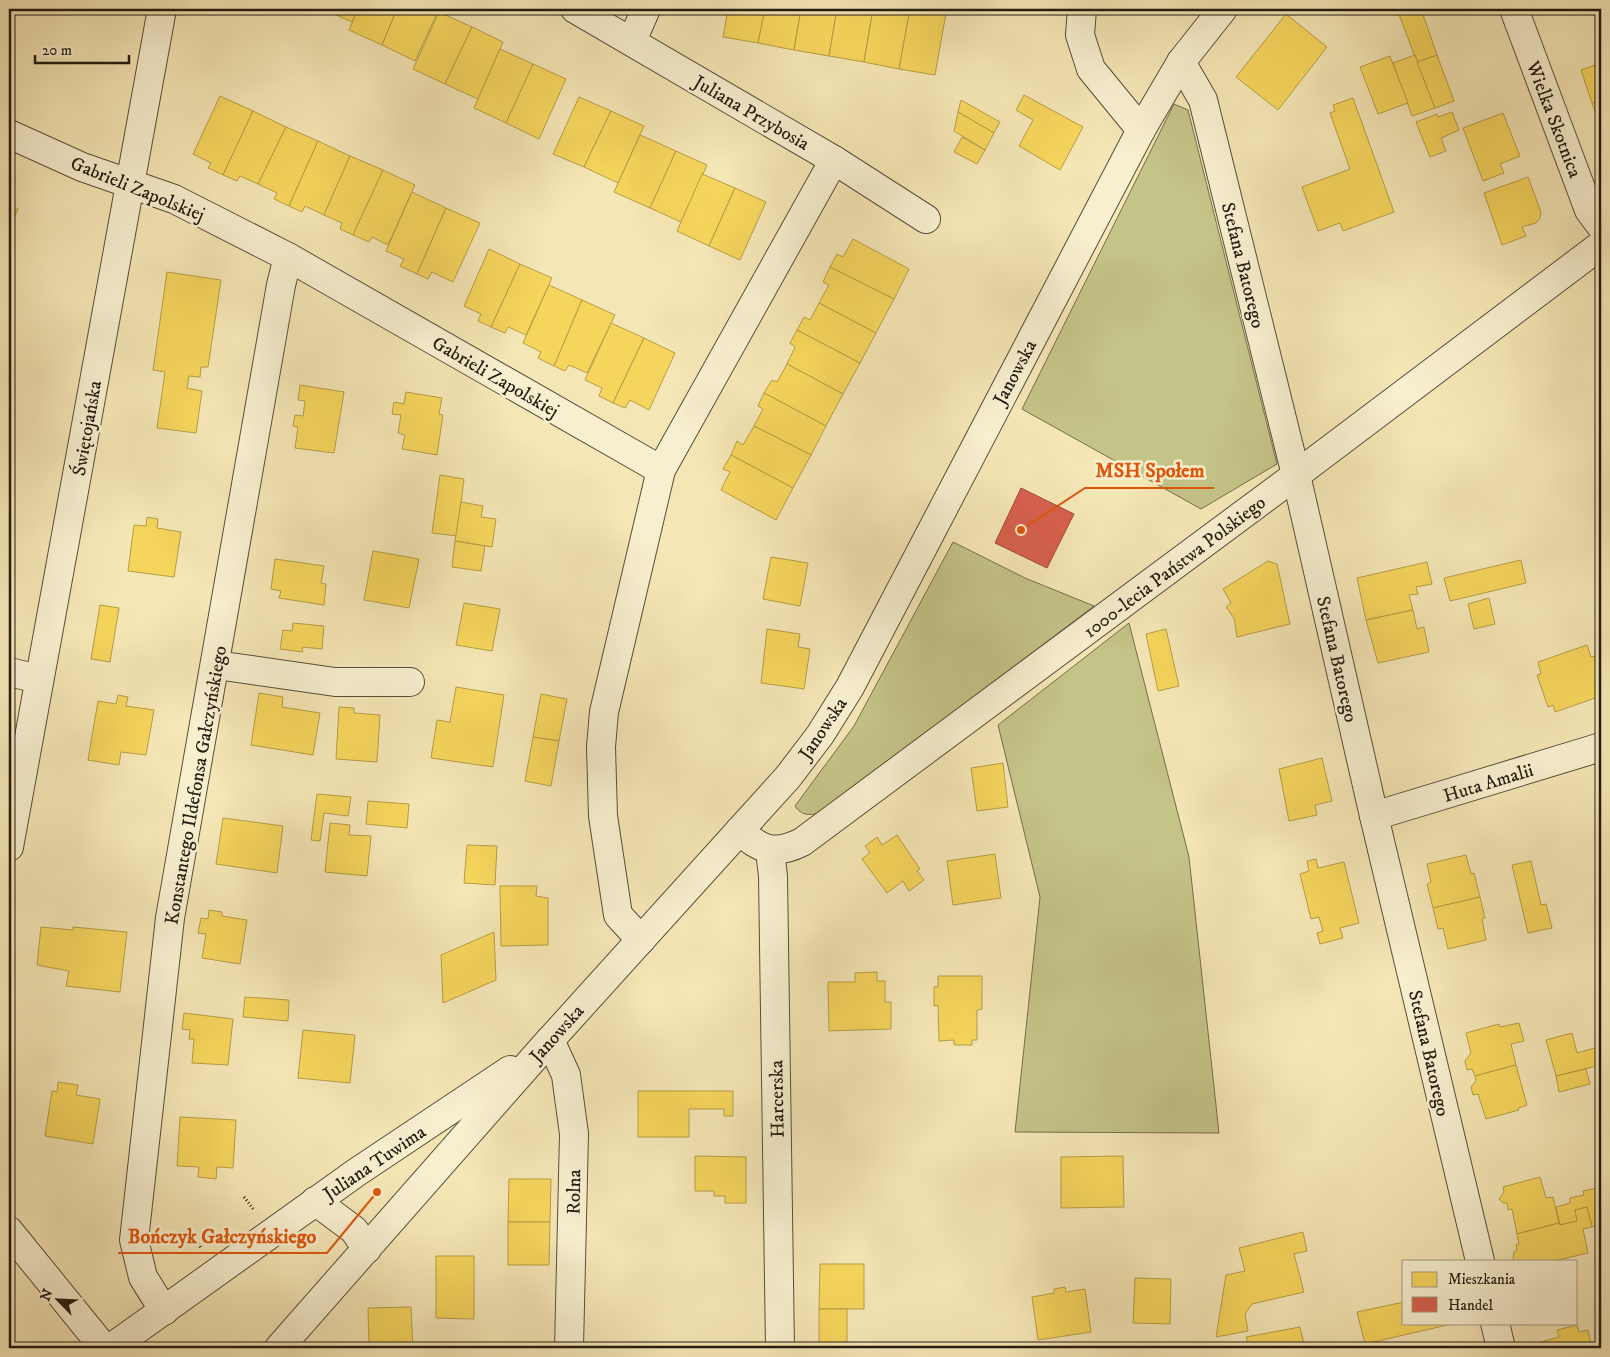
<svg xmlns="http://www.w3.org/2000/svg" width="1610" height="1357" viewBox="0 0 1610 1357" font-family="'IM FELL DW Pica',serif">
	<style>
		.green { fill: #c4c388; stroke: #736f4d }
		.homes { fill: #f6d55c; stroke: #b69d46 }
		.shops { fill: #d6604d; stroke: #a04b3b }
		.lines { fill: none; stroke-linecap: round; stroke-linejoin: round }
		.minor-casing { stroke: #574e3b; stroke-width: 30 }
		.path { stroke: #221b12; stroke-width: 3; stroke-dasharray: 1 2.5; stroke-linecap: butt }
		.minor { stroke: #f8efcf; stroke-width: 28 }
		.labels { text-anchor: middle; stroke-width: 5; stroke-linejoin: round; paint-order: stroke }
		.street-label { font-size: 19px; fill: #221b12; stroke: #f8efcf }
		.leader { fill: none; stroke: #de560c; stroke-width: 2 }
		.callout-dot { fill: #de560c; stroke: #f8efcf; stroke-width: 2 }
		.callout-label { font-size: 20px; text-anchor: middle; font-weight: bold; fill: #de560c; stroke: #f8efcf; stroke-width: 5; stroke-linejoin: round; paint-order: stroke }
	</style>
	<rect width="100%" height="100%" fill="#f5e6b5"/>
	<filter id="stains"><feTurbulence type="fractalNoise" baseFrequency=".004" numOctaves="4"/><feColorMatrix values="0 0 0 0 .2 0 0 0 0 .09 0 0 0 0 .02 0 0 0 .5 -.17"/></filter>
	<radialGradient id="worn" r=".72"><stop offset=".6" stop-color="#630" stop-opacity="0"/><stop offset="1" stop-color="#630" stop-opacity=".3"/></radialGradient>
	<g class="green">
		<polygon points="1174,104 1188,110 1277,464 1201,509 1022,409"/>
		<path d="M953,542l72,36 69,28 -273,206c-10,4 -20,4 -26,-6l59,-80z"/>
		<polygon points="1129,623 1189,857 1219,1133 1015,1132 1040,897 998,725"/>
	</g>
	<g class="homes">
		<polygon points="323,9 358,9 352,22"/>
		<polygon points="358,9 397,9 382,45 349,30"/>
		<polygon points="397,9 439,9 415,61 382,45"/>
		<polygon points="728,9 765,9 758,43 723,37"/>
		<polygon points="765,9 801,9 794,50 758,43"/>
		<polygon points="801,9 837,9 829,56 794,50"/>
		<polygon points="837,9 873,9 864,62 829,56"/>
		<polygon points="873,9 910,9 899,69 864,62"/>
		<polygon points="910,9 927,9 946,13 935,75 899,69"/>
		<polygon points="1348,9 1360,9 1354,15"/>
		<polygon points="1397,9 1421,9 1437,55 1417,62"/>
		<polygon points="1558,9 1572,9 1559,12"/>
		<polygon points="439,12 472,27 445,84 413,69"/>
		<polygon points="1286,14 1327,47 1278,110 1236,77"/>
		<polygon points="472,27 503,42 478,99 445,84"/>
		<polygon points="500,49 533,64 506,123 474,108"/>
		<polygon points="1415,55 1435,108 1412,116 1393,63"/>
		<polygon points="1437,55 1454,101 1435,108 1417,62"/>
		<polygon points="1390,56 1408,103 1378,114 1360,67"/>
		<polygon points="1601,63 1601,99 1592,103 1581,70"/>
		<polygon points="533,64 566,79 539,139 506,123"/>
		<polygon points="1024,95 1083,127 1060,170 1019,146 1033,120 1016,110"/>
		<polygon points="220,96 253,111 223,175 208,168 211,163 193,154"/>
		<polygon points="579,97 611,111 584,167 553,154"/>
		<polygon points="1353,98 1394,212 1343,231 1340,223 1318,231 1302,187 1350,169 1330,113 1335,111 1333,105"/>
		<polygon points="1601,99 1601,129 1592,103"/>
		<polygon points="961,100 1000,122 994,133 958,112"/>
		<polygon points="253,111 286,127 258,184 240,176 237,181 223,175"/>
		<polygon points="611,111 644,126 618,183 584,167"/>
		<polygon points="958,112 994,133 985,150 954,131"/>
		<polygon points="1452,112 1459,130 1441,138 1446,151 1430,157 1416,122 1437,114 1438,117"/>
		<polygon points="1503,113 1520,156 1500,164 1504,173 1483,181 1463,128"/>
		<polygon points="286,127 318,141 289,206 274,199 277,193 258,184"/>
		<polygon points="640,135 676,151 650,208 614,192"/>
		<polygon points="962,137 985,150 977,164 954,152"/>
		<polygon points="318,141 350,156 324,215 305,206 302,212 289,206"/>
		<polygon points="676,151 707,165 681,222 650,208"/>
		<polygon points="350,156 383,170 353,235 340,229 342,223 324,215"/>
		<polygon points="383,170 415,185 388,245 372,237 369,242 353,235"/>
		<polygon points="702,174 735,188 709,246 677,231"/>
		<polygon points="1528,177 1541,212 1540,218 1536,223 1522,227 1526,236 1502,245 1484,193"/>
		<polygon points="735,188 766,202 740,260 709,246"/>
		<polygon points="412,192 446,208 417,274 400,266 404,259 386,251"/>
		<polygon points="9,204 18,209 9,230"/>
		<polygon points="446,208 480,223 453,282 432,272 428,279 417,274"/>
		<polygon points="853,239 909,269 894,299 830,267 837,254 843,257"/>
		<polygon points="489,249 520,264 491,327 478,321 481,314 464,306"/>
		<polygon points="520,264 552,278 526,335 508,327 505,333 491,327"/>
		<polygon points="830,267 894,299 876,333 819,303 829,285 823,282"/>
		<polygon points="167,272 221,280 208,367 201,367 200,377 189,376 187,388 202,391 196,433 157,428 165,372 153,370"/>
		<polygon points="549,285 582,300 554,366 538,358 541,352 523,343"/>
		<polygon points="582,300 615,315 587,373 569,365 565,371 554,366"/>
		<polygon points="819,303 876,333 860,363 797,330 804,317 810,320"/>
		<polygon points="611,323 644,338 613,403 599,396 602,388 585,380"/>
		<polygon points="797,330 860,363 843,394 787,364 795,347 790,343"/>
		<polygon points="644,338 675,353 649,410 630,400 625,408 613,403"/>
		<polygon points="787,364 843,394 826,426 764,393 772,380 777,382"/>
		<polygon points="300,385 344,392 334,453 295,448 298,427 293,426 295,415 303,416 305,401 298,400"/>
		<polygon points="406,392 442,398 439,414 443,415 437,455 402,449 405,435 398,433 401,415 392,414 394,402 404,404"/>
		<polygon points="764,393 826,426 811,455 754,426 763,409 758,406"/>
		<polygon points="754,426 811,455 793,488 731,455 737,441 743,445"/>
		<polygon points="731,455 793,488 776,520 721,490 730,472 723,469"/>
		<polygon points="440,475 464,479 457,536 432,533"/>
		<polygon points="461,502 483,506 481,517 496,519 492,547 455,541"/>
		<polygon points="147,517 158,519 157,528 181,532 174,577 128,571 134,525 146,526"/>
		<polygon points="455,541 485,546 481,571 452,567"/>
		<polygon points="373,551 419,559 409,608 364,600"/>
		<polygon points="771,557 808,563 800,606 763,599"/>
		<polygon points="275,559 324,566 321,583 326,584 324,605 279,598 281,591 271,589"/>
		<polygon points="1521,560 1526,583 1450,601 1444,578"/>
		<polygon points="1268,561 1277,564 1290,624 1237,637 1234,618 1226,607 1231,603 1223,589"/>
		<polygon points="1427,562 1432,584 1416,587 1418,594 1409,595 1413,610 1366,620 1357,578"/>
		<polygon points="1489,598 1495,624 1474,629 1468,604"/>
		<polygon points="464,603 500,609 492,651 456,645"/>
		<polygon points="100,605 119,608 110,662 91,659"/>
		<polygon points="1413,610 1417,629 1424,627 1429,652 1378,663 1366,620"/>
		<polygon points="293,623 324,626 322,649 303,647 302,652 280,649 283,630 292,631"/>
		<polygon points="767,629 800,634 798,647 810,649 804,689 761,683"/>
		<polygon points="1166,629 1179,686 1158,691 1146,634"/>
		<polygon points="1587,645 1591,657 1596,656 1601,671 1601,696 1555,712 1553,705 1548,707 1537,675 1541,674 1538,662"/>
		<polygon points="456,687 504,695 493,767 431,758 437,720 450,722"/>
		<polygon points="259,693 283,697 282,707 320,713 313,755 251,745"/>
		<polygon points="541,694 567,699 559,741 533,737"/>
		<polygon points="118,695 128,697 126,706 154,710 146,755 121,752 119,765 88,760 98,701 116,704"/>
		<polygon points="339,707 354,708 354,713 380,715 377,762 336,759"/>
		<polygon points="533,737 559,741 551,786 525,781"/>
		<polygon points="1322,758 1332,801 1315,805 1317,815 1289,821 1279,769"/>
		<polygon points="1003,763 1008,807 977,811 971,768"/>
		<polygon points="317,794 351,797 348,816 324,813 320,841 311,840"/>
		<polygon points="368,801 409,804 407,828 366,824"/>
		<polygon points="223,818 283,826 277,873 216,864"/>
		<polygon points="330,823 350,825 349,835 371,836 367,876 325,872"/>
		<polygon points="897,835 920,869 917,871 924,880 909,891 903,881 887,893 862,859 870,853 865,846 877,837 882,845"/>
		<polygon points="467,845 497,846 495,885 464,883"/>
		<polygon points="995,854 1001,898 953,905 947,861"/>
		<polygon points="1466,855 1471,874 1474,873 1480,897 1433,908 1427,884 1431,882 1427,864"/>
		<polygon points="1316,859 1318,868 1344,862 1359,923 1340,928 1343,938 1320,944 1317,933 1323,931 1319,917 1311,919 1300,874 1309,871 1307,861"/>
		<polygon points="1531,861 1541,905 1546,904 1552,928 1528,933 1512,865"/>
		<polygon points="500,886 537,886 536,896 548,898 548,945 501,946"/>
		<polygon points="1480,897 1485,918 1482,919 1486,940 1448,949 1443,928 1438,929 1433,908"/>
		<polygon points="209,910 222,912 222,916 247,920 240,964 202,958 206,934 198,933 201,918 208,919"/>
		<polygon points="41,927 73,930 73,927 127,932 120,992 66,986 69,971 37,965"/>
		<polygon points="494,932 496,980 443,1003 441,955"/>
		<polygon points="877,972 877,981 885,981 885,1002 891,1002 891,1029 829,1031 828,982 855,982 855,973"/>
		<polygon points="938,976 982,976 982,1009 977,1010 977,1040 972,1040 972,1045 954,1045 954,1040 939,1041 938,1005 934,1006 934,987 938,987"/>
		<polygon points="245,997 289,1000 288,1021 243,1017"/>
		<polygon points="184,1013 233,1019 228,1065 192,1063 194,1039 189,1039 190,1030 182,1029"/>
		<polygon points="1519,1023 1524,1041 1511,1044 1516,1065 1475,1076 1472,1069 1467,1070 1465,1061 1471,1053 1466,1033 1499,1024 1500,1027"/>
		<polygon points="303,1030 355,1035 350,1083 298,1078"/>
		<polygon points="1572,1033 1577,1053 1598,1047 1601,1065 1556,1076 1546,1040"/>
		<polygon points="1516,1065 1527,1105 1518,1108 1519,1110 1486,1119 1478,1094 1473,1095 1471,1087 1476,1081 1475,1076"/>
		<polygon points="1586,1069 1590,1084 1559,1092 1556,1076"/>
		<polygon points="58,1082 78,1085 76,1095 100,1099 93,1144 45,1136 52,1091 57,1092"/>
		<polygon points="638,1091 733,1091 733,1116 724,1116 724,1109 689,1109 689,1137 638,1137"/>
		<polygon points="180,1117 236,1120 233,1168 217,1167 216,1179 198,1177 199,1167 177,1166"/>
		<polygon points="695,1156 746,1157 746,1203 725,1203 725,1196 714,1196 714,1191 695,1191"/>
		<polygon points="1123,1156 1124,1207 1061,1208 1061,1157"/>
		<polygon points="1540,1177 1546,1198 1553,1197 1559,1223 1517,1234 1512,1209 1508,1210 1507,1203 1503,1203 1499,1199 1504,1192 1503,1187"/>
		<polygon points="509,1179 551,1179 550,1222 508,1222"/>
		<polygon points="1601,1187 1601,1225 1592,1227 1587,1207 1575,1210 1577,1221 1560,1225 1556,1207 1570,1203 1570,1198 1584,1195 1583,1191"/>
		<polygon points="1587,1207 1592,1227 1583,1229 1588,1253 1554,1261 1515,1261 1513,1259 1514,1252 1517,1250 1516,1245 1519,1244 1517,1234 1559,1223 1560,1225 1577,1221 1575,1210"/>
		<polygon points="508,1222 550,1222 549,1265 508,1265"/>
		<polygon points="1303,1232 1307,1251 1294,1254 1304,1292 1252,1304 1245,1314 1248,1331 1216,1337 1226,1275 1245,1271 1239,1248"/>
		<polygon points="436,1256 474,1256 474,1319 436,1318"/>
		<polygon points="820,1264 864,1264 864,1309 819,1309"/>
		<polygon points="1135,1278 1171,1279 1170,1324 1133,1323"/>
		<polygon points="1065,1287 1066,1292 1085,1289 1091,1332 1038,1340 1032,1297 1054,1293 1054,1289"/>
		<polygon points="1404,1302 1404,1323 1456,1323 1365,1344 1357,1312"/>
		<polygon points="411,1307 413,1348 361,1348 369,1347 368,1308"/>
		<rect x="819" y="1309" width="28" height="39"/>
		<polygon points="1577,1325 1579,1332 1588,1330 1592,1348 1542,1348 1541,1342 1559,1337 1557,1330"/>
		<polygon points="1300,1327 1305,1348 1249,1348 1246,1337"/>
	</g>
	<polygon class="shops" points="1021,488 1074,514 1047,568 995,543"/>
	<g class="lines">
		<g class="minor-casing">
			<g id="minor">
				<polyline points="575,9 834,160 926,219"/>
				<polyline points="1082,9 1080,35 1091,69 1141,130"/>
				<polyline points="1514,9 1589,210 1601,226"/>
				<polyline points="632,41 646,9"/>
				<polyline points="1181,62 1203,100 1296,475 1374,816 1480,1261"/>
				<polyline points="9,134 82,167 174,199 288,257 661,470 834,160"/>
				<polyline points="216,665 335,682 410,682"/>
				<polyline points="9,672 39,679"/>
				<polyline points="1374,816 1601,747"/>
				<path d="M739,831c23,19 35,25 63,11l494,-367 305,-230"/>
				<polyline points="9,847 162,9"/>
				<polyline points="770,850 773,876 780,1348"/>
				<polyline points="641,940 618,915 603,816 601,747 604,712 661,470"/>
				<polyline points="550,1040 566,1075 574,1134 569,1348"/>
				<polyline points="315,1201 354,1230 367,1249"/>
				<polyline points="9,1231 104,1348"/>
				<polyline points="164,1311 143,1277 134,1240 170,918 281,285 288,257"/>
				<polyline points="1495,1323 1501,1348"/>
				<polyline points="111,1348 357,1172 510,1070"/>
				<polyline points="279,1348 542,1049 788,777 820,735 850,687 1141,130 1181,62 1223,9"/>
			</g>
		</g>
		<g class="path">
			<polyline points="244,1197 254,1210"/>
			<polyline points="190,1232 201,1248"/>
		</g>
		<use href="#minor" class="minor"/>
	</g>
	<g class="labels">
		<g class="street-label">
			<text transform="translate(752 112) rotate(30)" y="7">Juliana Przybosia</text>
			<text transform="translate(1555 119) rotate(69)" y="7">Wielka Skotnica</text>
			<text transform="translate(138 188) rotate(22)" y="7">Gabrieli Zapolskiej</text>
			<text transform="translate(1244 265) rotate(76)" y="7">Stefana Batorego</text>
			<text transform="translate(1014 372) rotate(-62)" y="7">Janowska</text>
			<text transform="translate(496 376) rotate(30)" y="7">Gabrieli Zapolskiej</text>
			<text transform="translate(86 428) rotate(-80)" y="7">Świętojańska</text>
			<text transform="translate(1174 566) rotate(-37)" y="7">1000-lecia Państwa Polskiego</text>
			<text transform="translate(1338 659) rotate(77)" y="7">Stefana Batorego</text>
			<text transform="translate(822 728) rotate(-56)" y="7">Janowska</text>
			<text transform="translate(1488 782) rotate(-17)" y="7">Huta Amalii</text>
			<text transform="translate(195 785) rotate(-80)" y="7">Konstantego Ildefonsa Gałczyńskiego</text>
			<text transform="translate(556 1033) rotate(-48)" y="7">Janowska</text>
			<text transform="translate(1430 1053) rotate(77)" y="7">Stefana Batorego</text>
			<text transform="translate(776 1099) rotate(-91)" y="7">Harcerska</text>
			<text transform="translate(374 1162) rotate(-34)" y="7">Juliana Tuwima</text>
			<text transform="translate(573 1192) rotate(-89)" y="7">Rolna</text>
		</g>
	</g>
	<path class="leader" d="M1021 530L1085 488H1214M377 1192L327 1253H118"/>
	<g class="callout-dot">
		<circle cx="1021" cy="530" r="5"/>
		<circle cx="377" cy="1192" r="5"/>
	</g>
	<g class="callout-label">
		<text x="1150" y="477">MSH Społem</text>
		<text x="222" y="1243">Bończyk Gałczyńskiego</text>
	</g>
	<rect width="1610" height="1357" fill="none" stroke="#f5e6b5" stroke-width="30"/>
	<rect x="10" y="10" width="1590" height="1337" fill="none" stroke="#221b12" stroke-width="2.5"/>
	<rect x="15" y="15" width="1580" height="1327" fill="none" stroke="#221b12"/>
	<rect x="1402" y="1260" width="175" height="65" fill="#f8efcf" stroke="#a29a83"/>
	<rect x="1412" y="1272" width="25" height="15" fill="#f6d55c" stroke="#a29a83"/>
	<text x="1448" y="1284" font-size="15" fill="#221b12">Mieszkania</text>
	<rect x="1412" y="1297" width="25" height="15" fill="#d6604d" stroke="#a29a83"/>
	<text x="1448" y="1310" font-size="15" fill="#221b12">Handel</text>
	<g transform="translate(58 1300) rotate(294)" stroke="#f8efcf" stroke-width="4" paint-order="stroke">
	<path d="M0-4L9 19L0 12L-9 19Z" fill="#221b12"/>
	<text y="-8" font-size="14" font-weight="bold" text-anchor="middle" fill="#221b12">N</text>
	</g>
	<path d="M35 55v8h94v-8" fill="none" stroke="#221b12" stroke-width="2.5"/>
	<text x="42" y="55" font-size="15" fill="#221b12" stroke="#f8efcf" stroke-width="4" paint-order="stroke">20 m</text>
	<rect width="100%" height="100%" filter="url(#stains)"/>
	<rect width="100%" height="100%" fill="url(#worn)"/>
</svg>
